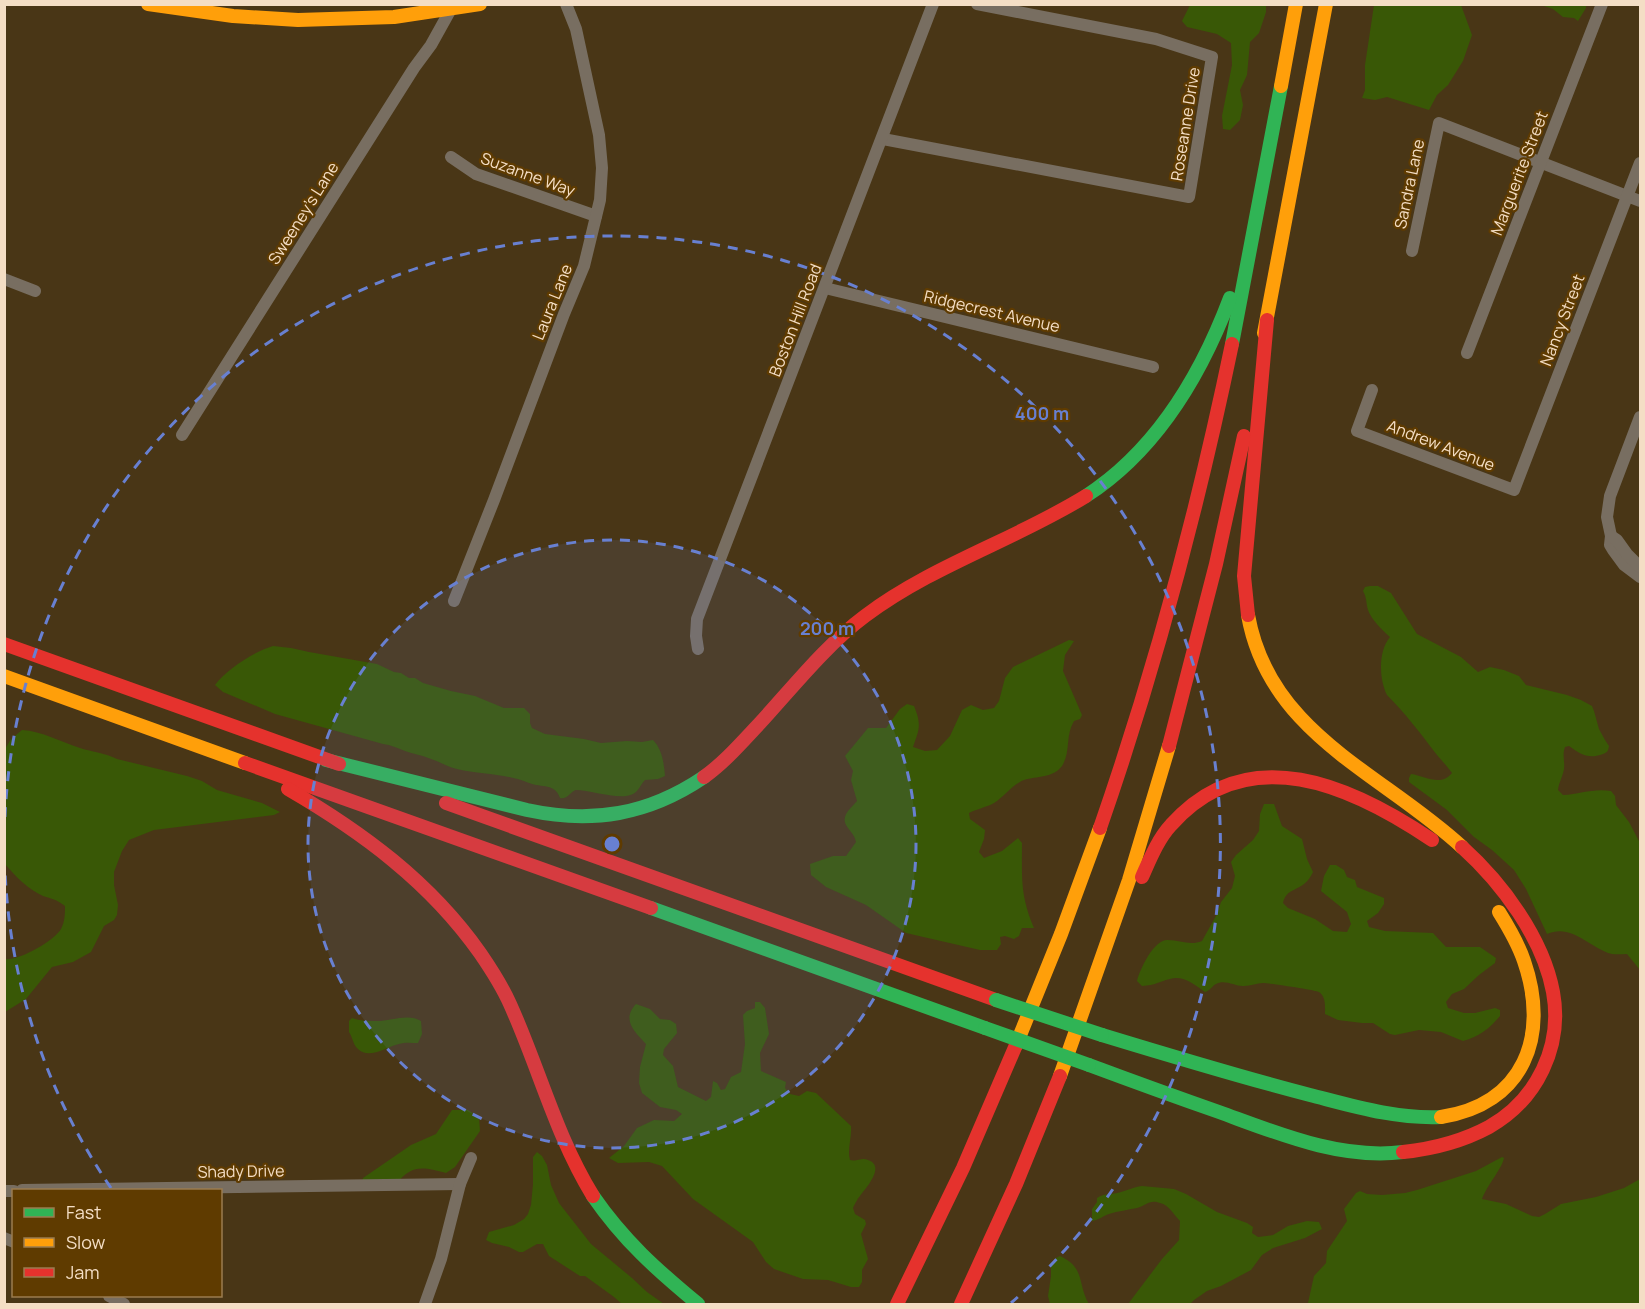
<svg xmlns="http://www.w3.org/2000/svg" width="1645" height="1309" viewBox="0 0 1645 1309" font-family="Manrope,sans-serif">
	<style>
		.green { fill: #395806 }
		.lines { fill: none; stroke-linecap: round; stroke-linejoin: round }
		.street { stroke: #786e61; stroke-width: 12 }
		.fast { stroke: #30b455; stroke-width: 14 }
		.slow { stroke: #ff9f0a; stroke-width: 14 }
		.jam { stroke: #e5322d; stroke-width: 14 }
		.fast-bridge { stroke: #30b455; stroke-width: 14 }
		.ring { fill: none; stroke: #6880d1; stroke-width: 3; stroke-dasharray: 10 8 }
		.labels { text-anchor: middle; stroke-width: 4.5; stroke-linejoin: round; paint-order: stroke }
		.street-label { font-size: 16px; fill: #f4dec5; stroke: #5f3b00 }
		.centre { fill: #6880d1; stroke: #5f3b00; stroke-width: 3 }
		.ring-label { font-size: 18px; text-anchor: middle; font-weight: bold; fill: #6880d1; stroke: #5f3b00; stroke-width: 4.5; stroke-linejoin: round; paint-order: stroke }
	</style>
	<rect width="100%" height="100%" fill="#493616"/>
	<g class="green">
		<polygon points="1190,5 1266,5 1266,12 1259,33 1250,42 1247,75 1240,90 1243,105 1240,120 1230,130 1223,129 1222,116 1232,65 1231,43 1217,34 1187,27 1182,21"/>
		<polygon points="1374,5 1461,5 1472,35 1463,61 1448,85 1437,95 1429,110 1387,97 1375,100 1362,98 1365,90 1365,65"/>
		<polygon points="1541,5 1586,5 1586,8 1578,21 1574,18 1563,17 1553,9"/>
		<path d="M1370,586h8l13,7 26,41 44,23 17,15 12,-5 14,3 15,6 7,9 41,10 14,5 11,6 2,5 5,18 6,11 4,6c-1,6 -2,7 -9,9 -13,4 -21,-2 -31,-9l-4,1c-3,8 0,14 -1,22 -1,7 -5,13 -6,21l5,5c17,-1 31,-7 48,-4l4,5 1,9 13,17 11,21v127l-13,-16c-6,0 -14,1 -19,-1 -21,-8 -37,-29 -61,-19l-21,-45 -12,-19 -22,-20 -18,-13 -27,-27 -38,-28v-4l2,-4c14,2 30,13 41,-1 -5,-7 -10,-12 -15,-18 -16,-21 -32,-42 -50,-60 -8,-16 -9,-44 3,-58 -7,-6 -19,-18 -22,-27 -2,-6 -1,-12 -5,-19l2,-4z"/>
		<path d="M1069,640l5,1 -9,14 -2,16 19,44 -2,4 -6,2c-9,15 -3,31 -12,45 -9,12 -25,10 -38,14 -11,4 -20,17 -30,23 -7,4 -17,6 -25,10l1,6 15,11 -1,9 -5,13 5,6 18,-7 16,-13 4,5c0,35 -2,52 12,85h-12l-3,8 -5,3 -9,-3 -5,1 1,7 -4,6h-17l-74,-17 -40,-28 -40,-18 -15,-12 -1,-11 23,-8h13l10,-14c-2,-8 -4,-8 -8,-14 -9,-11 2,-19 9,-27l-6,-21 2,-9 -8,-15 23,-28h18l14,-19 7,-5 7,2c8,19 5,24 -1,41l12,4 12,-1 13,-14 12,-26 9,-5 12,5 11,-2 5,-7 6,-23 8,-11z"/>
		<path d="M273,646l18,2 18,4 68,12 17,8 7,1 8,5h6l8,5 28,8 24,5 29,12h20l6,6v9l2,5 13,6 39,5 17,4 26,-2 15,1 11,-2c9,9 11,23 12,36l-7,3 -13,1c-4,4 -7,12 -12,14 -13,7 -42,-4 -57,-4 -6,2 -9,10 -16,8 -5,-15 -18,-10 -31,-15 -23,-10 -48,-8 -72,-14 -9,-2 -17,-7 -26,-10 -9,-4 -18,-5 -26,-8 -8,-3 -14,-6 -22,-7l-108,-30 -52,-22 -8,-7c11,-15 40,-34 58,-39z"/>
		<path d="M22,730c20,1 39,12 58,18 13,4 25,5 37,11l70,17 15,5 15,9 45,13 18,9 -6,3 -120,15 -25,10 -7,11 -8,21v13l4,20 -1,10 -3,5 -10,6 -13,26 -18,10 -21,5 -26,32 -21,13v-53c14,2 49,-18 56,-30 4,-8 4,-15 4,-23 -9,-7 -13,-7 -22,-10 -14,-6 -29,-21 -38,-32v-115l6,-10z"/>
		<path d="M1264,804h10l8,22 20,13 5,20 6,13c-2,4 -5,9 -9,12 -9,7 -18,6 -21,19l5,5 27,11 18,12 14,1 4,-8 -4,-12 -26,-21 3,-15 6,-11h6l8,5 3,7 8,3 2,7 27,11v6l-6,9 -11,8 2,6 16,4 48,2 13,14h34l16,11 -1,5 -16,12 -15,14 -12,5 -6,8 2,6 16,5h11l20,-5 5,2v6c-10,12 -21,21 -37,25l-22,-9 -22,-2 -24,5 -5,-1 -17,-11h-11l-24,-3 -13,-6c0,-8 1,-17 -6,-22 -3,-2 -50,-9 -56,-9 -6,0 -12,3 -19,3 -8,1 -19,-7 -28,-2 -4,2 -5,6 -11,8 -10,-7 -22,-17 -35,-13 -12,3 -14,6 -28,7l-5,-5c3,-12 17,-42 31,-41 12,0 22,6 34,1l15,-27 4,-12 11,-14 3,-12 -4,-14 5,-7 17,-15 6,-9 1,-17z"/>
		<path d="M755,1002h5l5,6 4,26 -9,19 1,18 25,11 -1,6 5,6 9,2 8,-5 9,2 35,33c1,11 -4,24 -1,34 7,2 12,-3 18,0 18,6 -2,28 -8,36 -3,3 -5,8 -7,12l2,6 10,6 1,4 -5,10 7,25 -6,11v12l-3,5h-8l-23,-7 -25,-1 -29,-10 -8,-7 -13,-20 -60,-43 -31,-33 -13,-4 -31,1 -9,-5 15,-12 13,-18 17,-8 20,1 8,-7 -6,-4 -16,-3 -18,-14 -3,-10 1,-16 6,-23c-11,-12 -25,-24 -10,-40l14,5 10,10 10,1 6,4 1,9 -13,16 -1,6 10,11 5,21 28,14 5,-4 2,-16 4,2 4,7 4,-1 6,-12 10,-5 4,-28 -2,-29 4,-4 8,-3z"/>
		<path d="M352,1018c8,3 17,3 25,3 13,0 32,-8 44,0l1,13 -4,9c-6,0 -13,-1 -19,1 -13,3 -30,16 -41,5 -5,-4 -5,-11 -9,-17v-11z"/>
		<path d="M452,1110h16l11,7 1,14 -25,36 -9,6c-23,-6 -34,-9 -50,11l-34,-1 1,-5 48,-33 25,-11z"/>
		<polygon points="537,1152 542,1156 547,1165 551,1185 559,1203 591,1244 632,1278 647,1292 664,1304 622,1304 614,1297 585,1276 580,1276 549,1256 543,1244 537,1244 523,1252 519,1252 509,1247 492,1243 486,1240 489,1232 514,1225 524,1219 528,1214 531,1205 533,1184 533,1157"/>
		<path d="M1502,1157l2,1c-2,11 -17,27 -22,41l24,5 26,12 7,1 6,-3 16,-10 35,-7 28,-9 16,-9v125h-331l-1,-1 6,-27 12,-13 1,-12 20,-30 -3,-12 12,-16 4,-2 7,3 15,1 23,-2 12,-3 59,-19z"/>
		<path d="M1142,1186l32,3 12,5 31,18 30,11 6,4 -1,6 6,4 15,-2 15,-9 19,-5 12,1 3,7 -17,9 -32,10 -11,7 -11,15 -30,16 -14,5 -13,9 -4,4h-62l34,-45 17,-19 1,-19c-6,-6 -11,-16 -20,-18 -11,-4 -14,3 -23,5 -9,2 -19,3 -28,6 -6,2 -10,6 -17,7v-12l5,-7v-4c7,-5 12,-3 20,-5 9,-2 16,-6 25,-7z"/>
		<path d="M1060,1256c26,12 17,28 29,48h-39l-2,-8 3,-20v-11l5,-7z"/>
	</g>
	<g class="lines">
		<g class="street">
			<polyline points="883,139 1189,197 1212,57 1156,39 977,4"/>
			<polyline points="451,157 476,174 596,216"/>
			<polyline points="1412,251 1439,123 1640,201"/>
			<polyline points="4,279 35,291"/>
			<polyline points="825,288 1153,367"/>
			<polyline points="1467,353 1602,4"/>
			<polyline points="1372,390 1357,431 1514,490 1640,163"/>
			<polyline points="1640,417 1610,496 1607,517 1611,536 1610,545 1613,550 1624,565 1640,577"/>
			<polyline points="182,435 414,68 431,45 451,9"/>
			<polyline points="1611,536 1617,540 1627,554 1640,567"/>
			<polyline points="454,601 494,500 564,314 584,266 600,200 602,168 599,135 576,29 566,4"/>
			<polyline points="698,649 696,636 697,619 933,4"/>
			<polyline points="22,1190 460,1184"/>
			<polyline points="4,1191 14,1191"/>
			<polyline points="4,1238 14,1242"/>
			<polyline points="109,1296 124,1304"/>
			<polyline points="425,1304 441,1259 460,1184 471,1158"/>
		</g>
		<g class="fast">
			<polyline points="1232,344 1281,86"/>
			<path d="M1086,496c71,-46 115,-121 144,-198"/>
			<path d="M326,760l201,50c65,14 121,5 177,-33"/>
			<polyline points="651,908 985,1028"/>
			<path d="M1102,1035c69,21 138,42 208,60 43,11 85,24 131,22"/>
			<path d="M1089,1065c43,16 87,32 130,47 58,21 121,48 184,40"/>
			<path d="M593,1196c31,45 64,74 105,108"/>
		</g>
		<g class="slow">
			<polyline points="148,4 233,16 298,20 394,17 480,4"/>
			<polyline points="1281,86 1296,4"/>
			<polyline points="1264,333 1326,4"/>
			<path d="M1248,615c21,119 134,158 214,232"/>
			<polyline points="4,676 245,763"/>
			<polyline points="1016,1045 1061,934 1100,828"/>
			<polyline points="1060,1076 1129,880 1169,746"/>
			<path d="M1441,1117c83,-13 109,-81 83,-156 -6,-18 -15,-33 -25,-49"/>
		</g>
		<g class="jam">
			<polyline points="1248,615 1244,576 1267,320"/>
			<polyline points="4,644 339,764"/>
			<polyline points="1169,746 1216,564 1244,436"/>
			<polyline points="245,763 651,908"/>
			<path d="M704,777c21,-15 38,-35 56,-54 33,-36 66,-78 105,-107 68,-51 150,-76 221,-120"/>
			<path d="M288,789c74,43 142,93 192,164 11,16 22,33 30,51 29,64 46,132 83,192"/>
			<polyline points="446,803 996,1000"/>
			<path d="M1100,828c55,-158 98,-320 132,-484"/>
			<path d="M1142,877c8,-18 16,-38 29,-52 77,-87 181,-39 261,15"/>
			<path d="M1403,1152c29,-3 60,-11 86,-25 48,-27 74,-81 64,-135 -10,-54 -51,-109 -91,-145"/>
			<polyline points="897,1304 963,1168 1016,1045"/>
			<polyline points="961,1304 1016,1184 1060,1076"/>
		</g>
		<g class="fast-bridge">
			<polyline points="996,1000 1102,1035"/>
			<polyline points="985,1028 1089,1065"/>
		</g>
	</g>
	<circle cx="612" cy="844" r="304" fill="#6880d1" fill-opacity=".12"/>
	<g class="ring">
		<circle cx="612" cy="844" r="304"/>
		<path d="M111 1188A608 608 0 0 1 5 871M5 817A608 608 0 1 1 1011 1303"/>
	</g>
	<g class="labels">
		<g class="street-label">
			<text transform="translate(1185 124) rotate(-81)" y="6">Roseanne Drive</text>
			<text transform="translate(1519 173) rotate(-69)" y="6">Marguerite Street</text>
			<text transform="translate(528 174) rotate(20)" y="6">Suzanne Way</text>
			<text transform="translate(1409 184) rotate(-78)" y="6">Sandra Lane</text>
			<text transform="translate(303 213) rotate(-58)" y="6">Sweeney's Lane</text>
			<text transform="translate(552 302) rotate(-68)" y="6">Laura Lane</text>
			<text transform="translate(992 311) rotate(13)" y="6">Ridgecrest Avenue</text>
			<text transform="translate(795 320) rotate(-69)" y="6">Boston Hill Road</text>
			<text transform="translate(1562 320) rotate(-69)" y="6">Nancy Street</text>
			<text transform="translate(1441 445) rotate(21)" y="6">Andrew Avenue</text>
			<text transform="translate(241 1171) rotate(-1)" y="6">Shady Drive</text>
		</g>
	</g>
	<circle cx="612" cy="844" r="9" class="centre"/>
	<g class="ring-label">
		<text x="1042" y="420">400 m</text>
		<text x="827" y="635">200 m</text>
	</g>
	<rect width="1645" height="1309" fill="none" stroke="#f4dec5" stroke-width="12"/>
	<rect x="12" y="1189" width="210" height="108" fill="#5f3b00" stroke="#9b7c4f" stroke-width="1.5"/>
	<rect x="24" y="1208" width="30" height="9" fill="#30b455" stroke="#9b7c4f" stroke-width="1.5"/>
	<text x="66" y="1219" font-size="18" fill="#f4dec5">Fast</text>
	<rect x="24" y="1238" width="30" height="9" fill="#ff9f0a" stroke="#9b7c4f" stroke-width="1.5"/>
	<text x="66" y="1249" font-size="18" fill="#f4dec5">Slow</text>
	<rect x="24" y="1268" width="30" height="9" fill="#e5322d" stroke="#9b7c4f" stroke-width="1.5"/>
	<text x="66" y="1279" font-size="18" fill="#f4dec5">Jam</text>
</svg>
